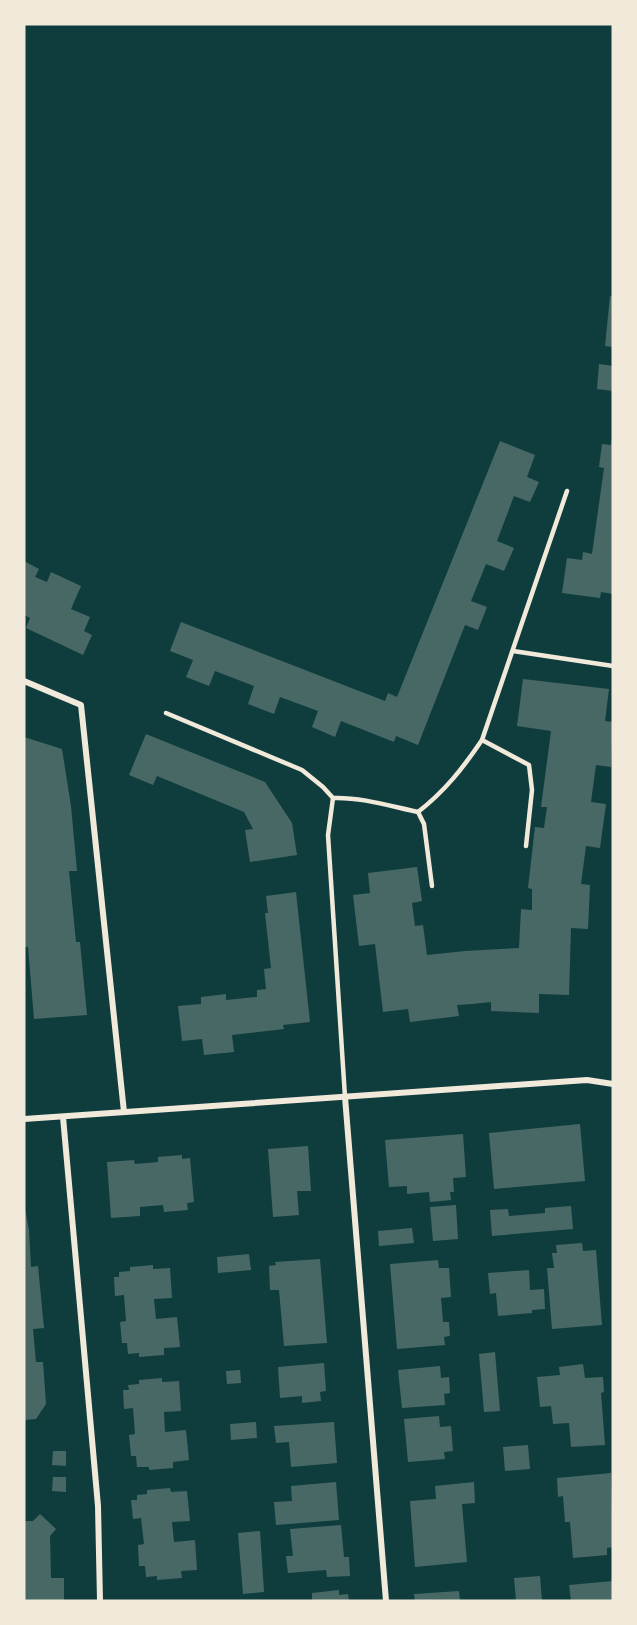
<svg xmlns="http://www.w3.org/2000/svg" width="637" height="1625" viewBox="0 0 637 1625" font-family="'Noto Sans',sans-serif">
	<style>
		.building { fill: #486865 }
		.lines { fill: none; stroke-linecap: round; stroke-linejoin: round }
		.service { stroke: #f1e9da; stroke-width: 4.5 }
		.minor { stroke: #f1e9da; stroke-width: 6 }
	</style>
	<rect width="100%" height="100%" fill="#0f3d3e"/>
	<g class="building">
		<polygon points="610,296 613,297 613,347 605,346"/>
		<polygon points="599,364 613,366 613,391 597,389"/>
		<polygon points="612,439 613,594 601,592 600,598 562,593 567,558 582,560 583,552 592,554 604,468 599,467 602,444 611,445"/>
		<polygon points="500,441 535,455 527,477 539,482 530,502 514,496 497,541 514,548 504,571 486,564 471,601 487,607 478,630 465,625 418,745 396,736 394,742 341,721 335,737 312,727 318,711 280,697 274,714 248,704 254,686 215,671 209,686 186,677 193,660 170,651 181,622 385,701 388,693 397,697"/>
		<polygon points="24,561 39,569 35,577 47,582 51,572 81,586 71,609 90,617 84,631 92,635 83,655 26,628 30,618 24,615"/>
		<polygon points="523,679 609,689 605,721 613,722 611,767 596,765 591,802 606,804 600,848 586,846 581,884 590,885 588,929 571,928 569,995 539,994 539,1013 491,1011 491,1002 472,1004 457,1005 459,1016 410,1022 408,1009 383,1012 375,944 359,946 353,895 370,893 368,873 417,867 422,901 412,903 415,926 423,925 427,955 465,951 519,948 521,909 532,910 532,889 528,888 535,827 544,828 547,807 541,807 551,731 517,726"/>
		<polygon points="146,734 265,782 292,823 297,855 250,862 245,830 253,829 244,812 157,776 153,785 129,775"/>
		<polygon points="24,737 62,749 71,806 77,871 69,871 76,942 80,942 87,1015 34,1019 28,947 24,947"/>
		<polygon points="296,892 310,1022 283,1025 284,1029 232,1035 234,1052 204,1055 202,1039 182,1041 178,1006 201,1004 201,997 226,994 226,1000 257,997 257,990 266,989 264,969 271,968 265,913 268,913 266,896"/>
		<polygon points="580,1124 585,1181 494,1189 489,1133"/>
		<polygon points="463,1134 466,1177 453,1178 454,1192 450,1192 451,1200 430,1202 429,1192 407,1194 407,1186 389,1187 385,1140"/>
		<polygon points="308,1146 311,1191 297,1191 299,1215 273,1217 268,1149"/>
		<polygon points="182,1155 182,1159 190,1158 194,1202 187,1203 188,1210 164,1212 163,1205 140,1207 140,1216 111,1218 107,1162 134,1160 135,1164 147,1163 158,1162 158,1157"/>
		<polygon points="24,1203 29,1230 31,1267 38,1266 44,1328 33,1329 36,1362 43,1362 46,1404 36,1419 24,1420"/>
		<polygon points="456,1205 458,1239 433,1241 430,1207"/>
		<polygon points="571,1206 573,1229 492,1236 490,1210 508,1209 509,1216 545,1213 545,1208"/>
		<polygon points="412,1228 414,1243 379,1246 378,1231"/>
		<polygon points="582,1243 583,1251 596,1250 602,1325 552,1329 547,1268 554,1268 552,1253 557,1253 556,1245"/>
		<polygon points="249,1254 251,1270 218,1273 217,1257"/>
		<polygon points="320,1259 327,1343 284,1346 279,1290 270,1290 269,1266 276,1265 275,1262"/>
		<polygon points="438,1260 439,1268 449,1268 451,1297 441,1298 443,1322 449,1322 450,1336 444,1337 445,1345 397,1349 390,1264"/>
		<polygon points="153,1265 153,1269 170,1268 172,1298 154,1299 156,1319 177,1317 180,1347 164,1348 164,1355 139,1357 139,1353 128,1354 127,1343 122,1343 120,1322 126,1321 124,1295 115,1296 114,1277 119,1277 119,1272 130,1271 130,1267"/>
		<polygon points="529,1270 530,1290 544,1289 545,1309 532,1310 532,1313 498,1316 496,1293 490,1294 488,1273"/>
		<polygon points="495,1352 500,1411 484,1412 479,1354"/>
		<polygon points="324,1363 326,1391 320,1392 321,1401 302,1403 302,1396 280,1398 278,1367"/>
		<polygon points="583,1364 585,1378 603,1377 604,1392 601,1393 605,1445 571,1447 569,1423 553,1424 551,1406 540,1407 537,1377 560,1375 559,1367"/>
		<polygon points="440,1366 441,1378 449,1377 450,1393 444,1394 445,1405 402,1408 398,1370"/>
		<polygon points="240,1370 241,1383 227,1384 226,1371"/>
		<polygon points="162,1378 162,1382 179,1381 181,1411 164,1412 165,1432 186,1430 189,1460 173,1462 173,1468 149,1470 149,1467 137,1467 136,1456 131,1456 129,1435 135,1434 133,1408 124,1409 123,1390 129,1390 128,1385 139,1384 139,1380"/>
		<polygon points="439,1416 440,1427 451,1426 453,1451 444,1452 445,1459 408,1462 404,1419"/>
		<polygon points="256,1422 257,1438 231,1440 230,1424"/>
		<polygon points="334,1422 337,1463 291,1467 289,1442 276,1443 274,1426"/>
		<polygon points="528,1445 530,1469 505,1471 503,1447"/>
		<polygon points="53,1451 66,1451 66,1466 52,1465"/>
		<polygon points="611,1473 613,1547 607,1548 607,1555 573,1558 570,1522 565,1522 563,1496 558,1497 557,1478"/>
		<polygon points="53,1477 66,1477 66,1492 52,1491"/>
		<polygon points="336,1482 339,1520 276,1525 274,1502 292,1501 291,1486"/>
		<polygon points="474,1482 475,1503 462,1504 467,1562 415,1567 410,1501 436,1499 435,1486"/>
		<polygon points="170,1488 171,1492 187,1491 190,1521 172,1522 174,1542 195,1540 197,1570 181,1571 182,1578 157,1580 157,1576 146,1577 145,1566 139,1566 138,1545 144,1544 141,1518 133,1519 131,1500 137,1500 137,1495 147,1494 147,1490"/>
		<polygon points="40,1514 56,1529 50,1536 51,1578 64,1578 64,1601 24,1601 24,1521 33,1521"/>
		<polygon points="341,1525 344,1557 349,1557 350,1576 327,1577 326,1570 288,1573 286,1556 293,1556 290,1529"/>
		<polygon points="260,1531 264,1592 243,1594 238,1533"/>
		<polygon points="540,1576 542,1601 516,1601 514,1578"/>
		<polygon points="613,1581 613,1601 571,1601 569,1585"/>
		<polygon points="339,1590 339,1595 348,1594 349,1601 312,1601 312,1593"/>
		<polygon points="459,1591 460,1601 415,1601 414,1594"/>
	</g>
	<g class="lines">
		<g class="service">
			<polyline points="513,651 613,666"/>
			<polyline points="166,713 302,770 323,787 333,798 328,835 345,1097"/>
			<polyline points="482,740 529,765 532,790 526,846"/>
			<path d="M333,798c28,-1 57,8 85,14l6,12 8,62"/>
			<path d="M418,812c27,-21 45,-44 64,-72l85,-249"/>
		</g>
		<g class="minor">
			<polyline points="24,681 81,705 124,1112"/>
			<polyline points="345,1097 386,1601"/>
			<polyline points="63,1117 98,1506 100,1601"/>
			<polyline points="24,1119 587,1080 613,1084"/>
		</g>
	</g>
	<rect width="637" height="1625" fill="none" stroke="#f1e9da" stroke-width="51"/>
</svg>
